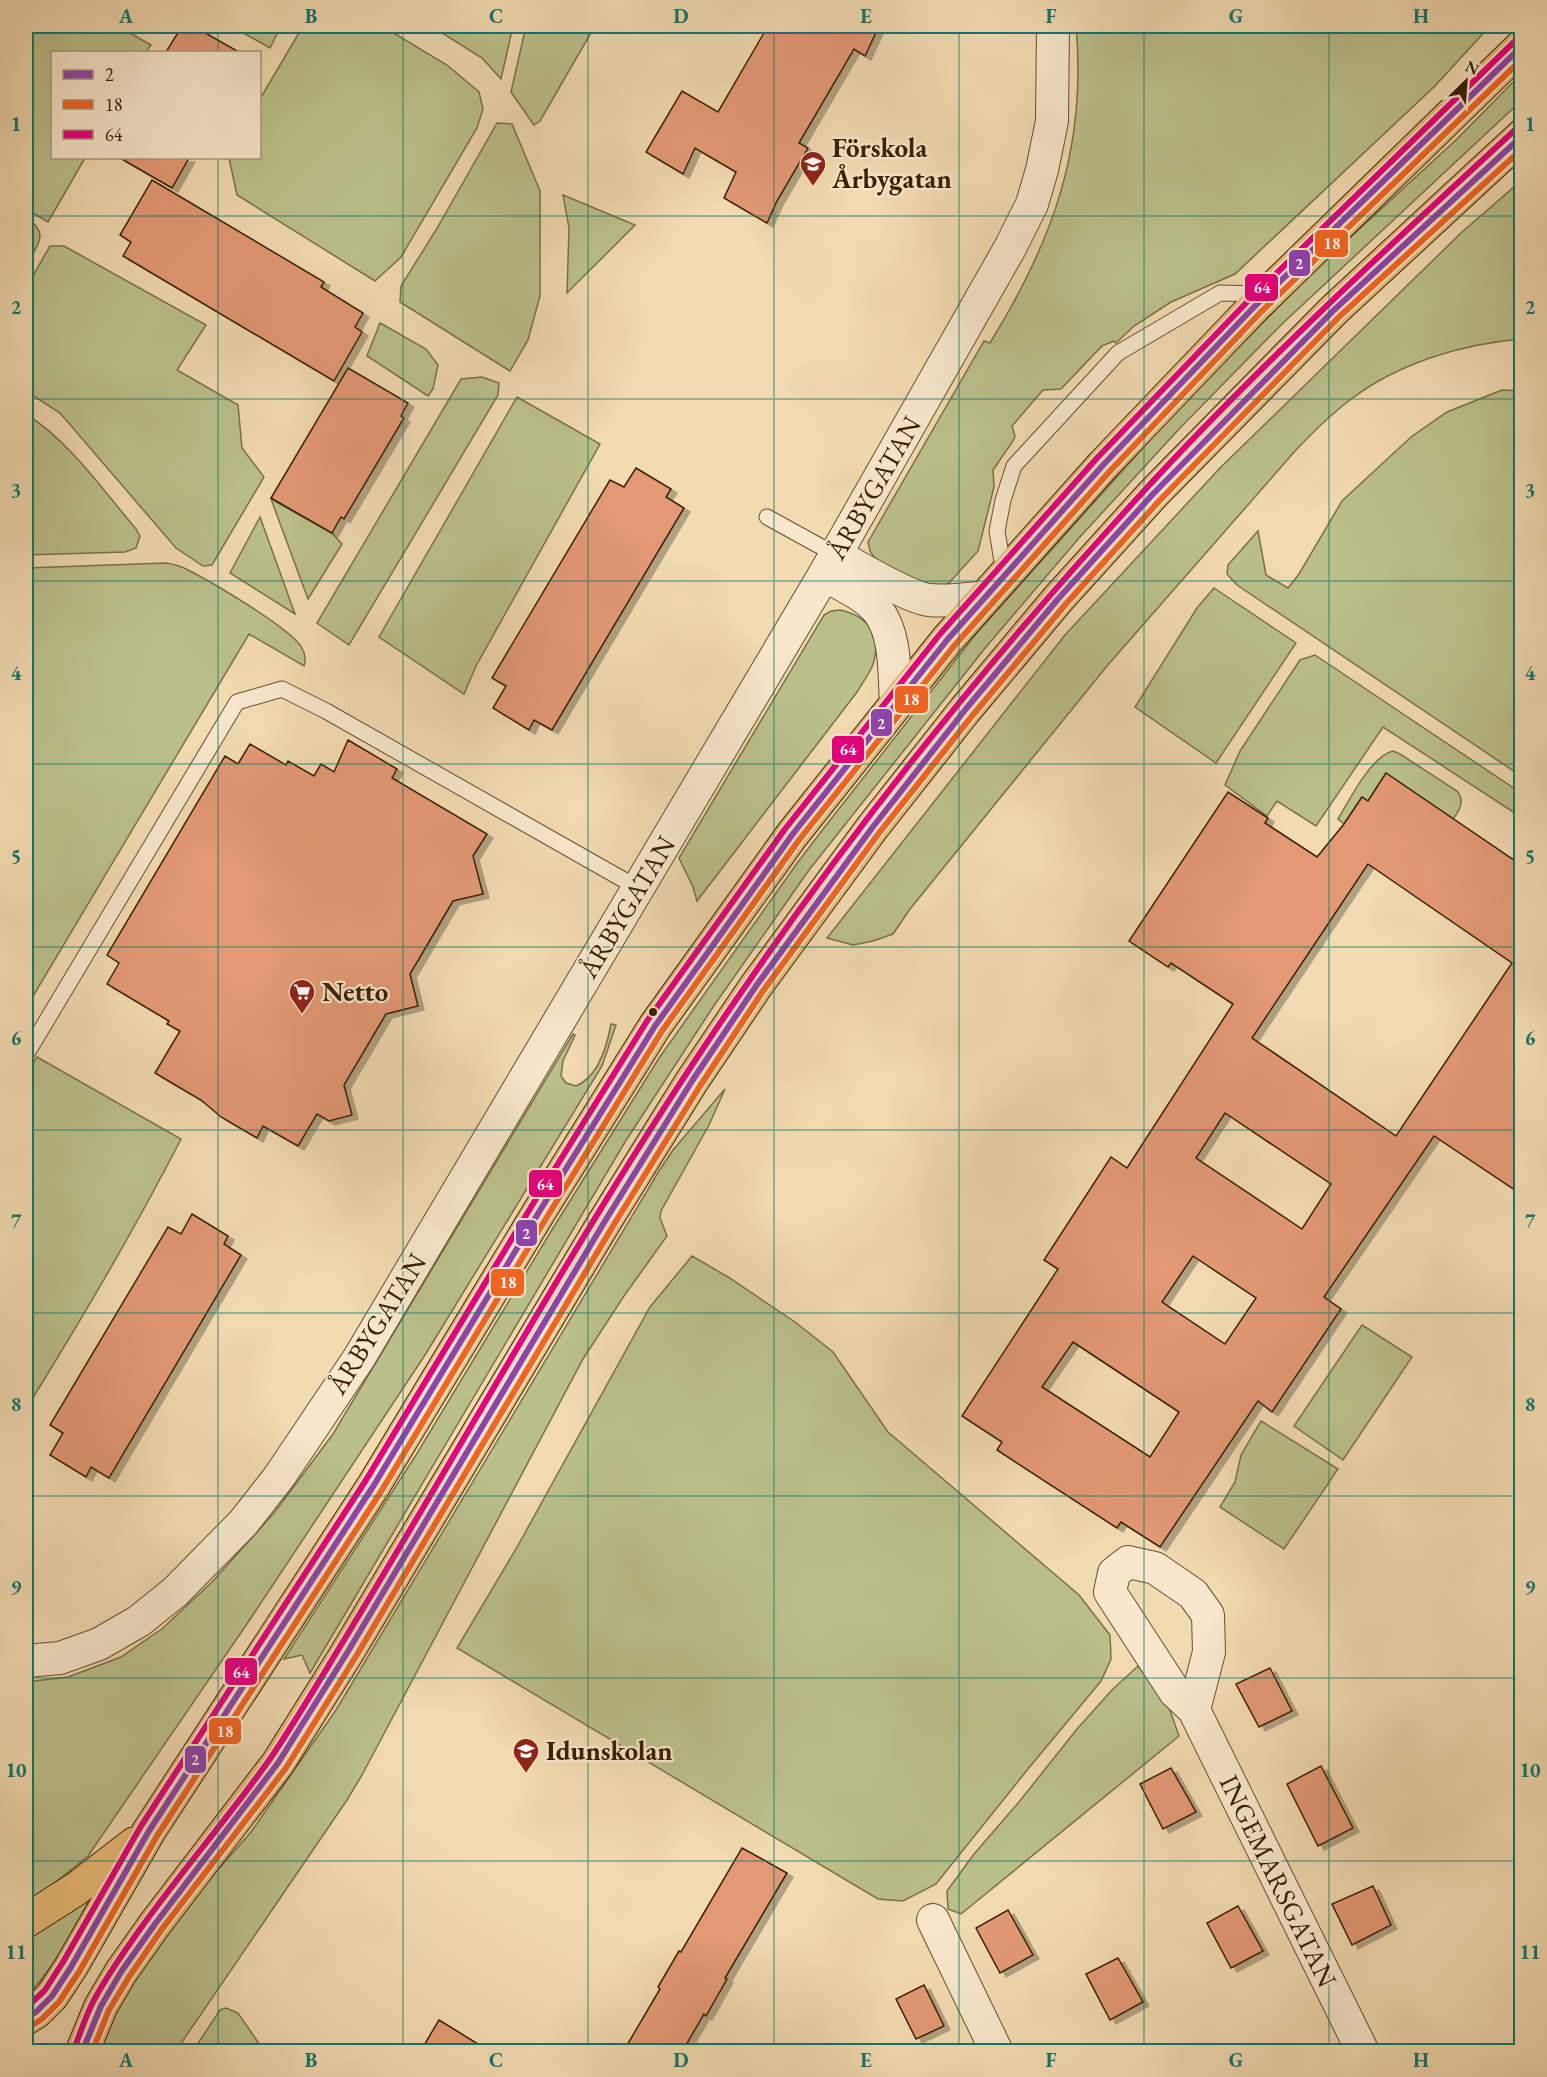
<svg xmlns="http://www.w3.org/2000/svg" width="1547" height="2077" viewBox="0 0 1547 2077" font-family="'EB Garamond',serif">
	<style>
		.green { fill: #bbc08b; stroke: #7a7047; stroke-width: 1.5 }
		.building { fill: #e39975; stroke: #392003; stroke-width: 1.5; fill-rule: evenodd; filter: url(#shadow) }
		.lines { fill: none; stroke-linecap: round; stroke-linejoin: round }
		.service-casing { stroke: #674e2e; stroke-width: 17 }
		.minor-casing { stroke: #674e2e; stroke-width: 34 }
		.primary-casing { stroke: #392003; stroke-width: 35 }
		.service { stroke: #f7e7cc; stroke-width: 15 }
		.minor { stroke: #f7e7cc; stroke-width: 32 }
		.primary { stroke: #e9bd78; stroke-width: 33 }
		.bus-1-casing { stroke: #f7e7cc; stroke-width: 10 }
		.bus-2-casing { stroke: #f7e7cc; stroke-width: 10 }
		.bus-3-casing { stroke: #f7e7cc; stroke-width: 10 }
		.bus-1 { stroke: #8e44ad; stroke-width: 6 }
		.bus-2 { stroke: #f26522; stroke-width: 6 }
		.bus-3 { stroke: #e5007d; stroke-width: 6 }
		.grid { fill: none; stroke: #0f766e; stroke-width: 1.5; stroke-opacity: 0.55 }
		.bus-dot { fill: #392003; stroke: #f7e7cc; stroke-width: 2 }
		.labels { text-anchor: middle; stroke-width: 4.5; stroke-linejoin: round; paint-order: stroke }
		.poi-label { font-size: 27px; font-weight: bold; fill: #392003; stroke: #f7e7cc; text-anchor: start }
		.street-label { font-size: 27px; fill: #392003; stroke: #f7e7cc }
		.line-badge { stroke: #f7e7cc; stroke-width: 2 }
		.badge-label { font-size: 16px; text-anchor: middle; font-weight: bold; fill: #fff }
		.neatline { fill: none; stroke: #0f766e; stroke-width: 2 }
		.grid-label { font-size: 20px; text-anchor: middle; font-weight: bold; fill: #0f766e }
	</style>
	<defs>
		<filter id="shadow"><feDropShadow dx="6" dy="4" stdDeviation="0" flood-color="#0004"/></filter>
	</defs>
	<rect width="100%" height="100%" fill="#f2dab1"/>
	<filter id="stains"><feTurbulence type="fractalNoise" baseFrequency=".00333" numOctaves="4"/><feColorMatrix values="0 0 0 0 .2 0 0 0 0 .09 0 0 0 0 .02 0 0 0 .5 -.17"/></filter>
	<radialGradient id="worn" r=".72"><stop offset=".6" stop-color="#630" stop-opacity="0"/><stop offset="1" stop-color="#630" stop-opacity=".3"/></radialGradient>
	<g class="green">
		<polygon points="26,26 118,26 151,45 146,52 52,52 52,158 85,158 48,222 26,209"/>
		<polygon points="231,26 281,26 270,48"/>
		<polygon points="303,26 382,26 447,65 479,92 483,109 477,128 401,257 375,281 237,195 229,158 260,158 260,99"/>
		<polygon points="431,26 513,26 501,79 482,58"/>
		<polygon points="526,26 582,26 592,31 540,121 534,125 511,92"/>
		<path d="M1076,26h414l-55,60 -200,188 -64,28 -37,24 -18,17 -2,-2 -12,5 -41,43 -18,1 -31,36 3,10 -2,5 -20,29 1,17 -16,64 -29,32 -12,6 -11,-2 -50,-27 -6,-9 -2,-9 116,-201 6,2c63,-102 97,-196 86,-317z"/>
		<polygon points="1521,74 1521,101 1282,324 1180,428 1079,538 986,647 809,870 713,1007 625,1142 310,1673 302,1655 284,1659 416,1455 550,1233 659,1058 798,862 820,833 976,634 1184,402 1317,268 1457,139"/>
		<polygon points="497,123 512,124 540,191 540,296 528,340 510,371 400,302 401,286 436,230"/>
		<path d="M1521,181v158c-59,5 -123,24 -171,61 -20,15 -37,32 -54,50l-189,216 -197,243 -17,25 -20,7 -20,4 -26,-7 238,-303 155,-167 241,-235z"/>
		<polygon points="563,195 635,225 567,293 569,228"/>
		<path d="M26,218c25,15 11,28 0,47z"/>
		<polygon points="50,246 64,246 206,325 177,370 238,405 242,448 264,477 212,565 203,566 176,548 60,413 26,391 26,288"/>
		<polygon points="380,323 426,349 438,365 433,389 428,396 367,356"/>
		<polygon points="482,377 499,383 498,395 349,645 317,623 461,379"/>
		<polygon points="1502,390 1521,391 1521,776 1237,585 1227,574 1228,565 1258,531 1266,575 1288,588 1299,574 1342,501 1411,437 1447,412"/>
		<polygon points="517,397 600,444 476,666 464,694 379,637"/>
		<path d="M26,414c44,28 76,75 110,115l4,7 -4,12 -11,4 -99,3z"/>
		<polygon points="271,499 332,533 342,544 308,599"/>
		<polygon points="260,517 295,614 230,573"/>
		<path d="M166,563c7,1 15,3 22,7 22,11 104,59 114,78 4,7 4,12 2,18l-55,-32 -223,374v-440z"/>
		<polygon points="1214,588 1296,643 1216,763 1135,707 1197,608"/>
		<path d="M840,610c29,6 43,27 32,57 -4,8 -10,17 -15,25l-160,209 -4,-14 -14,-29 145,-243 7,-4z"/>
		<polygon points="1315,655 1521,793 1521,817 1383,727 1316,826 1277,801 1267,816 1225,785 1240,751 1300,660"/>
		<path d="M1393,751l7,3 57,37c8,10 3,19 -4,28l-67,-46 -18,28 -6,-4 -18,27 -6,-5c11,-18 33,-63 55,-68z"/>
		<path d="M611,1024l5,1 -14,41 -177,289 -174,263 -163,238 -62,50v-224l42,-5 53,-20 42,-29 49,-46 62,-69 59,-79 240,-400 2,1 -12,26 -2,15 5,7 10,3c22,-9 31,-40 35,-62z"/>
		<path d="M37,1057l144,82c-45,88 -95,173 -147,257l-8,-5v-316z"/>
		<polygon points="725,1089 709,1125 661,1211 660,1218 667,1236 624,1296 583,1359 362,1775 347,1800 182,2042 179,2051 97,2052 111,2014 179,1914 251,1832 336,1710 659,1171 673,1150"/>
		<polygon points="692,1256 728,1277 795,1322 833,1352 888,1432 1079,1595 1110,1635 1111,1659 1101,1681 1028,1769 936,1884 903,1901 878,1899 457,1648 516,1549 650,1307"/>
		<polygon points="1362,1325 1412,1357 1343,1460 1294,1426"/>
		<polygon points="1261,1421 1338,1469 1284,1549 1220,1507 1235,1482 1241,1455"/>
		<polygon points="1138,1666 1167,1702 1179,1736 961,1914 948,1909 947,1891 974,1854 1019,1802 1077,1729 1112,1690"/>
		<path d="M85,1898l3,5c-19,33 -35,68 -62,93v-61z"/>
		<polygon points="226,2008 238,2013 264,2051 193,2051 220,2010"/>
	</g>
	<g class="building">
		<polygon points="182,26 193,26 239,52 166,52"/>
		<polygon points="768,26 879,26 865,56 854,49 799,143 808,148 777,201 767,223 724,198 736,172 695,148 683,174 646,152 682,91 718,112"/>
		<polygon points="120,158 189,158 172,188"/>
		<polygon points="152,180 324,282 321,287 363,313 355,327 362,332 334,381 123,256 131,242 120,235"/>
		<polygon points="348,368 408,403 401,416 404,418 344,519 341,517 332,533 271,498"/>
		<polygon points="636,468 671,489 666,497 684,508 552,730 534,720 529,730 493,708 506,686 492,678 610,480 624,487"/>
		<polygon points="348,740 397,769 392,778 487,834 473,856 483,894 453,901 410,974 418,1006 386,1014 344,1085 352,1115 329,1121 317,1114 298,1146 263,1126 257,1138 221,1117 201,1100 155,1073 180,1031 167,1024 169,1021 107,984 119,963 107,955 225,756 238,764 250,744 286,765 288,761 314,776 321,764 334,772"/>
		<path d="M1386,773l135,92v329l-87,-58 -110,161 17,12 -69,103 -14,-11 -98,146 -39,-25 -4,6 -120,-78 5,-8 -40,-26 96,-147 -14,-9 67,-103 16,11 106,-164 -62,-41 -3,4 -39,-26 99,-149 40,26 -3,5 52,34 27,-33 18,-27 6,4zM1368,864l144,99 -116,173 -144,-98zM1225,1113l106,71 -29,45 -106,-71zM1193,1256l63,42 -31,46 -63,-42zM1073,1342l106,70 -29,45 -108,-70z"/>
		<polygon points="192,1214 228,1236 224,1244 241,1255 109,1478 91,1467 86,1477 50,1455 63,1433 50,1425 168,1227 181,1234"/>
		<polygon points="1270,1668 1292,1711 1259,1727 1236,1684"/>
		<polygon points="1321,1766 1353,1828 1318,1846 1287,1784"/>
		<polygon points="1171,1768 1196,1812 1163,1829 1140,1784"/>
		<polygon points="742,1848 787,1873 725,1978 727,1979 706,2016 704,2014 682,2052 623,2052 660,1989 658,1987 679,1951 681,1952"/>
		<polygon points="1373,1886 1391,1925 1352,1945 1332,1904"/>
		<polygon points="1238,1906 1263,1951 1231,1968 1207,1923"/>
		<polygon points="1008,1910 1033,1955 1000,1973 976,1928"/>
		<polygon points="1118,1958 1143,2002 1110,2020 1086,1974"/>
		<polygon points="924,1985 944,2026 916,2039 896,1999"/>
		<polygon points="439,2020 491,2052 420,2052"/>
	</g>
	<g class="lines">
		<g class="service-casing">
			<g id="service">
				<polyline points="767,517 836,555"/>
				<polyline points="1004,573 997,531 1003,500 1014,466 1118,353 1220,293 1264,294"/>
				<polyline points="26,1055 237,702 282,689 326,711 638,888"/>
			</g>
		</g>
		<g class="minor-casing">
			<g id="minor">
				<path d="M836,555c21,11 71,42 93,45 18,2 37,-1 56,-3"/>
				<path d="M824,575c18,10 41,20 54,36 19,24 16,65 18,94"/>
				<polyline points="26,1661 60,1658 99,1644 139,1621 175,1592 243,1523 279,1477 359,1358 824,575 1010,248 1032,204 1042,170 1052,121 1053,26"/>
				<polyline points="1194,1710 1209,1652 1208,1615 1193,1594 1155,1568 1128,1562 1114,1573 1110,1592 1175,1692 1194,1710 1363,2052"/>
				<polyline points="933,1920 997,2052"/>
			</g>
		</g>
		<g class="primary-casing">
			<g id="primary">
				<polyline points="26,1921 76,1889 134,1844"/>
				<polyline points="26,2018 36,2012 52,1996 71,1967 149,1831 374,1485 539,1212 655,1026 792,835 947,640 1104,464 1254,307 1522,46"/>
				<polyline points="82,2052 101,2006 121,1972 155,1924 278,1763 347,1653 605,1221 692,1081 756,986 872,828 965,710 1058,599 1153,494 1334,310 1522,136"/>
			</g>
		</g>
		<use href="#service" class="service"/>
		<use href="#minor" class="minor"/>
		<use href="#primary" class="primary"/>
		<g class="bus-1-casing">
			<g id="bus-1">
				<polyline points="26,2018 36,2012 52,1996 71,1967 149,1831 374,1485 539,1212 655,1026 792,835 947,640 1104,464 1254,307 1522,46"/>
				<polyline points="82,2052 101,2006 121,1972 155,1924 278,1763 347,1653 605,1221 692,1081 756,986 872,828 965,710 1058,599 1153,494 1334,310 1522,136"/>
			</g>
		</g>
		<g class="bus-2-casing">
			<g id="bus-2">
				<polyline points="31,2026 42,2019 59,2002 79,1972 157,1836 382,1490 547,1217 662,1031 799,840 954,646 1111,470 1260,313 1522,59"/>
				<polyline points="92,2052 109,2010 129,1977 162,1929 286,1768 355,1658 613,1226 700,1086 763,991 879,833 972,716 1065,605 1160,500 1340,316 1522,149"/>
			</g>
		</g>
		<g class="bus-3-casing">
			<g id="bus-3">
				<polyline points="26,2008 45,1990 63,1962 141,1826 366,1480 531,1207 647,1021 785,829 940,634 1097,458 1248,301 1516,40"/>
				<path d="M74,2049c6,-15 11,-31 18,-45 13,-26 30,-49 46,-72 42,-59 90,-114 132,-173 25,-37 48,-76 71,-114 134,-220 258,-449 406,-661 119,-173 253,-337 395,-491 118,-128 246,-246 374,-364"/>
			</g>
		</g>
		<use href="#bus-1" class="bus-1"/>
		<use href="#bus-2" class="bus-2"/>
		<use href="#bus-3" class="bus-3"/>
	</g>
	<path class="grid" d="M218,26v26M403,26v2026M588,26v2026M774,26v2026M959,26v2026M1144,26v2026M1329,26v2026M218,158v1894M26,216h1496M26,399h1496M26,581h1496M26,764h1496M26,947h1496M26,1130h1496M26,1313h1496M26,1496h1496M26,1678h1496M26,1861h1496"/>
	<defs>
		<g id="school-pin" transform="scale(1.35)"><path d="M0 17L-7.5 6A9.5 9.5 0 1 1 7.5 6Z" fill="#8f2418" stroke="#f7e7cc"/><path d="M0-5L7-2L0 1L-7-2ZM-4 1L0 2.5L4 1V4Q0 6-4 4Z" fill="#fff"/></g>
		<g id="supermarket-pin" transform="scale(1.35)"><path d="M0 17L-7.5 6A9.5 9.5 0 1 1 7.5 6Z" fill="#8f2418" stroke="#f7e7cc"/><path d="M-6-5.5h2.5l.6 2H6L4.5 2H-2.5L-4.4-4H-6ZM-1.5 3.2a1.3 1.3 0 1 0 .1 0ZM3 3.2a1.3 1.3 0 1 0 .1 0Z" fill="#fff"/></g>
	</defs>
	<g fill-rule="evenodd">
		<use href="#school-pin" x="813" y="164"/>
		<use href="#supermarket-pin" x="302" y="992"/>
		<use href="#school-pin" x="526" y="1751"/>
	</g>
	<circle class="bus-dot" cx="653" cy="1012" r="5"/>
	<g class="labels">
		<g class="poi-label">
			<text x="832" y="157">Förskola<tspan x="832" dy="31">Årbygatan</tspan></text>
			<text x="322" y="1001">Netto</text>
			<text x="546" y="1760">Idunskolan</text>
		</g>
		<g class="street-label">
			<text transform="translate(874 488) rotate(-60)" y="9">ÅRBYGATAN</text>
			<text transform="translate(627 907) rotate(-59)" y="9">ÅRBYGATAN</text>
			<text transform="translate(377 1324) rotate(-58)" y="9">ÅRBYGATAN</text>
			<text transform="translate(1278 1881) rotate(64)" y="9">INGEMARSGATAN</text>
		</g>
	</g>
	<g class="line-badge">
		<rect x="1314" y="229" width="35" height="29" rx="6" fill="#f26522"/>
		<rect x="1288" y="249" width="23" height="28" rx="6" fill="#8e44ad"/>
		<rect x="1244" y="273" width="35" height="29" rx="6" fill="#e5007d"/>
		<rect x="894" y="685" width="35" height="29" rx="6" fill="#f26522"/>
		<rect x="870" y="708" width="23" height="29" rx="6" fill="#8e44ad"/>
		<rect x="831" y="735" width="34" height="29" rx="6" fill="#e5007d"/>
		<rect x="528" y="1169" width="35" height="29" rx="6" fill="#e5007d"/>
		<rect x="515" y="1219" width="23" height="28" rx="6" fill="#8e44ad"/>
		<rect x="490" y="1268" width="35" height="29" rx="6" fill="#f26522"/>
		<rect x="224" y="1657" width="34" height="29" rx="6" fill="#e5007d"/>
		<rect x="208" y="1717" width="34" height="28" rx="6" fill="#f26522"/>
		<rect x="184" y="1745" width="23" height="29" rx="6" fill="#8e44ad"/>
	</g>
	<g class="badge-label">
		<text x="1332" y="249">18</text>
		<text x="1299" y="269">2</text>
		<text x="1262" y="293">64</text>
		<text x="911" y="705">18</text>
		<text x="881" y="729">2</text>
		<text x="848" y="755">64</text>
		<text x="545" y="1190">64</text>
		<text x="526" y="1239">2</text>
		<text x="508" y="1288">18</text>
		<text x="241" y="1678">64</text>
		<text x="225" y="1737">18</text>
		<text x="195" y="1765">2</text>
	</g>
	<rect width="1547" height="2077" fill="none" stroke="#f2dab1" stroke-width="66"/>
	<rect x="51" y="51" width="210" height="108" fill="#f7e7cc" stroke="#ab977c" stroke-width="1.5"/>
	<rect x="63" y="70" width="30" height="9" fill="#8e44ad" stroke="#ab977c" stroke-width="1.5"/>
	<text x="105" y="81" font-size="18" fill="#392003">2</text>
	<rect x="63" y="100" width="30" height="9" fill="#f26522" stroke="#ab977c" stroke-width="1.5"/>
	<text x="105" y="111" font-size="18" fill="#392003">18</text>
	<rect x="63" y="130" width="30" height="9" fill="#e5007d" stroke="#ab977c" stroke-width="1.5"/>
	<text x="105" y="141" font-size="18" fill="#392003">64</text>
	<g transform="translate(1466 81) rotate(25)" stroke="#f7e7cc" stroke-width="4.5" paint-order="stroke">
	<path d="M0-4.5L10 22L0 15L-10 22Z" fill="#392003"/>
	<text y="-9" font-size="16" font-weight="bold" text-anchor="middle" fill="#392003">N</text>
	</g>
	<rect x="33" y="33" width="1481" height="2011" class="neatline"/>
	<g class="grid-label">
		<text x="126" y="23">A</text>
		<text x="311" y="23">B</text>
		<text x="496" y="23">C</text>
		<text x="681" y="23">D</text>
		<text x="866" y="23">E</text>
		<text x="1051" y="23">F</text>
		<text x="1236" y="23">G</text>
		<text x="1421" y="23">H</text>
		<text x="16" y="131">1</text>
		<text x="1530" y="131">1</text>
		<text x="16" y="314">2</text>
		<text x="1530" y="314">2</text>
		<text x="16" y="497">3</text>
		<text x="1530" y="497">3</text>
		<text x="16" y="680">4</text>
		<text x="1530" y="680">4</text>
		<text x="16" y="863">5</text>
		<text x="1530" y="863">5</text>
		<text x="16" y="1045">6</text>
		<text x="1530" y="1045">6</text>
		<text x="16" y="1228">7</text>
		<text x="1530" y="1228">7</text>
		<text x="16" y="1411">8</text>
		<text x="1530" y="1411">8</text>
		<text x="16" y="1594">9</text>
		<text x="1530" y="1594">9</text>
		<text x="16" y="1777">10</text>
		<text x="1530" y="1777">10</text>
		<text x="16" y="1959">11</text>
		<text x="1530" y="1959">11</text>
		<text x="126" y="2067">A</text>
		<text x="311" y="2067">B</text>
		<text x="496" y="2067">C</text>
		<text x="681" y="2067">D</text>
		<text x="866" y="2067">E</text>
		<text x="1051" y="2067">F</text>
		<text x="1236" y="2067">G</text>
		<text x="1421" y="2067">H</text>
	</g>
	<rect width="100%" height="100%" filter="url(#stains)"/>
	<rect width="100%" height="100%" fill="url(#worn)"/>
</svg>
